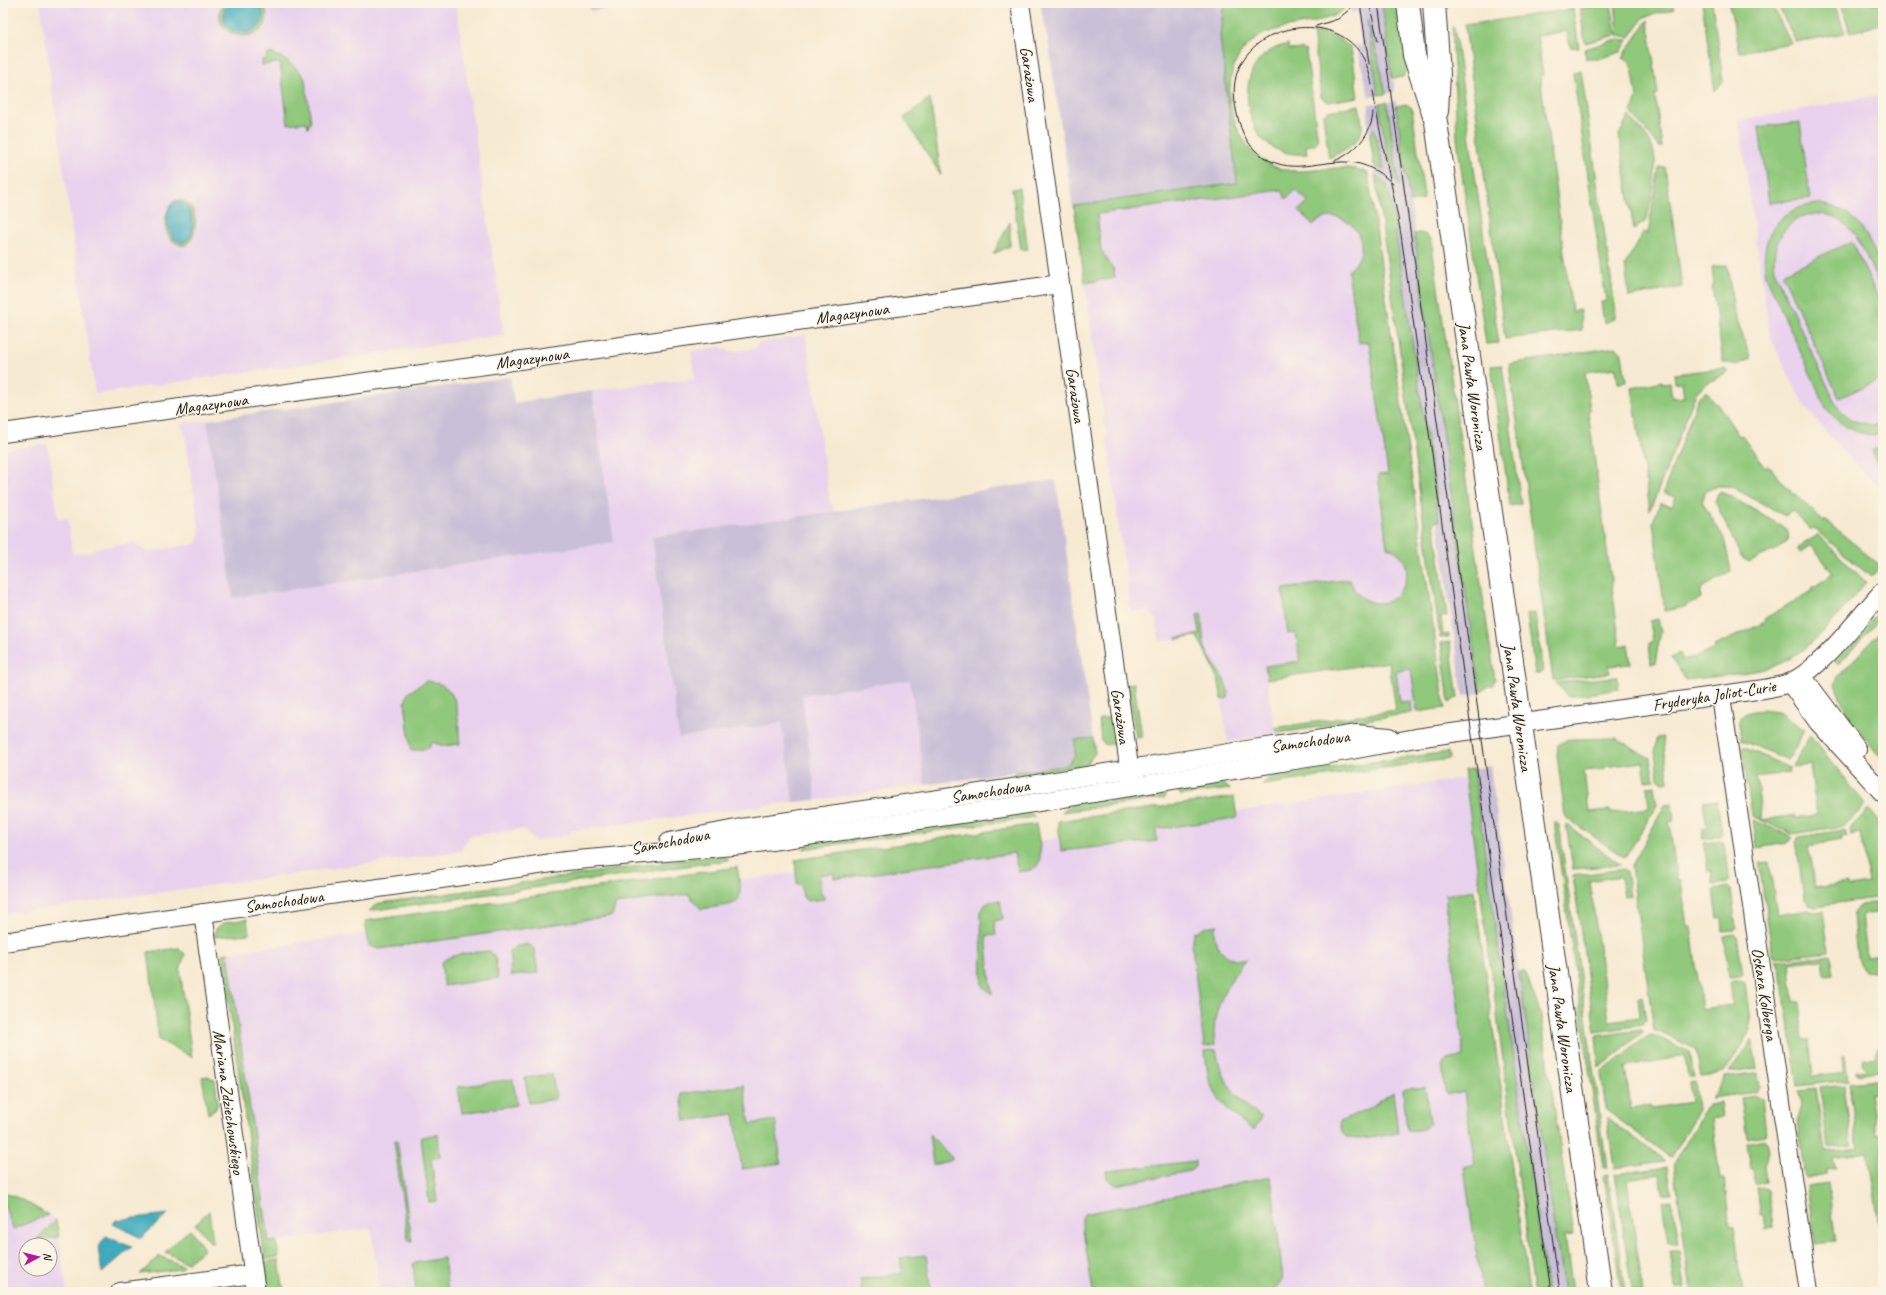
<svg xmlns="http://www.w3.org/2000/svg" width="1886" height="1295" viewBox="0 0 1886 1295" font-family="Caveat,sans-serif">
	<style>
		.built { fill: #e9d2ed; fill-rule: evenodd }
		.industrial { fill: #c9bfd7 }
		.green { fill: #90c87b; stroke: #56724c; fill-rule: evenodd }
		.water { fill: #3eaabd; stroke: #2d636c }
		.lines { fill: none; stroke-linecap: round; stroke-linejoin: round }
		.minor-casing { stroke: #3d3b37; stroke-width: 20 }
		.tertiary-casing { stroke: #3d3b37; stroke-width: 24 }
		.minor { stroke: #fff; stroke-width: 18 }
		.tertiary { stroke: #fff; stroke-width: 22 }
		.tram { stroke: #1c1c1c; stroke-width: 1 }
		.labels { text-anchor: middle; stroke-width: 3; stroke-linejoin: round; paint-order: stroke }
		.street-label { font-size: 17px; fill: #1c1c1c; stroke: #fcf5e5 }
	</style>
	<rect width="100%" height="100%" fill="#fcf5e5"/>
	<filter id="ink" filterUnits="userSpaceOnUse"><feTurbulence type="fractalNoise" baseFrequency=".025" numOctaves="2"/><feDisplacementMap in="SourceGraphic" scale="8" xChannelSelector="R" yChannelSelector="G"/><feConvolveMatrix kernelMatrix="1 2 1 2 8 2 1 2 1" color-interpolation-filters="sRGB"/></filter>
	<filter id="wash" filterUnits="userSpaceOnUse"><feTurbulence type="fractalNoise" baseFrequency=".012" numOctaves="4" result="noise"/><feDisplacementMap in="SourceGraphic" scale="16" xChannelSelector="R" yChannelSelector="G"/><feGaussianBlur stdDeviation="0.9" result="paint"/><feColorMatrix in="noise" values="0 0 0 0 0 0 0 0 0 0 0 0 0 0 0 0 0 1.4 0 .05"/><feComposite in="paint" operator="in"/></filter>
	<g filter="url(#wash)">
		<rect width="100%" height="100%" fill="#f7ead2"/>
		<g class="built">
			<polygon points="40,3 456,3 504,335 95,394"/>
			<polygon points="1883,94 1883,488 1872,480 1838,446 1803,404 1770,336 1739,121"/>
			<polygon points="1311,173 1356,200 1418,644 1265,666 1274,728 1279,733 1228,741 1218,678 1197,636 1159,641 1156,619 1147,610 1131,612 1074,206"/>
			<polygon points="806,335 830,504 833,504 834,511 652,537 679,738 782,723 793,802 570,831 570,835 534,841 524,829 469,836 461,851 3,914 3,450 48,444 58,519 68,518 72,554 95,551 95,548 131,543 135,543 147,552 195,544 200,535 185,433 180,424 207,420 233,598 614,542 592,391 642,384 695,379 691,351 721,347 730,352 756,348 758,343"/>
			<polygon points="1411,669 1417,712 1412,713 1411,701 1400,702 1396,671"/>
			<polygon points="910,680 925,785 816,800 802,695"/>
			<polygon points="1466,778 1481,888 1445,895 1464,1057 1451,1094 1464,1092 1475,1165 1464,1168 1482,1292 380,1292 371,1228 269,1242 228,953 749,879 1051,839"/>
			<path d="M3,1192l18,7 35,21 11,72h-64zM26,1245h24v24h-24z"/>
		</g>
		<g class="industrial">
			<polygon points="589,3 651,3 590,11"/>
			<polygon points="1040,3 1224,3 1220,36 1237,183 1073,207 1048,39"/>
			<polygon points="1382,3 1395,92 1386,94 1368,19 1378,95 1369,96 1356,43 1362,49 1357,10 1352,14 1350,4"/>
			<polygon points="1396,101 1480,693 1463,696 1392,207 1387,185 1375,175 1374,165 1383,170 1374,128 1370,136 1367,119 1369,104 1379,103 1388,153 1399,185 1387,102"/>
			<polygon points="510,377 514,403 592,391 614,542 233,598 207,420"/>
			<polygon points="1056,480 1093,738 1075,740 1075,755 1068,764 925,785 910,680 802,695 816,800 793,802 782,723 679,738 652,537"/>
			<polygon points="1490,766 1564,1292 1547,1292 1473,769"/>
		</g>
		<g class="green">
			<path d="M223,3h41c18,46 -61,41 -41,0z"/>
			<path d="M1224,3h119l1,6c-26,21 -64,11 -91,32 -41,30 -24,106 20,125 30,14 64,-7 95,7l77,535 -28,4 -6,-43 -15,2 4,31 11,-1 1,12 -133,20 -5,-5 122,-18 -7,-48 -122,17 -2,-13 35,-5 -4,-28 -8,1 -5,-40 1,-5 66,-10c2,9 7,15 14,20 35,20 63,-39 23,-52l-9,-72 10,-1 -19,-132 -10,1 -11,-72c34,-25 -5,-73 -35,-46l-14,-14 9,-10 -13,-11 -9,9 -4,-9 -185,24 4,36 13,20 1,8 -30,5 -11,-77 163,-23 -17,-147z"/>
			<polygon points="1382,3 1397,3 1407,69 1403,77 1392,78"/>
			<polygon points="1615,3 1673,3 1675,9 1644,17 1630,37 1618,35"/>
			<polygon points="1702,3 1712,3 1723,81 1715,91"/>
			<polygon points="1729,3 1770,5 1773,7 1791,43 1739,52"/>
			<polygon points="1834,3 1845,33 1796,42 1779,8 1781,6"/>
			<polygon points="1841,3 1883,3 1883,23 1850,33"/>
			<polygon points="1611,4 1616,35 1585,43 1580,9"/>
			<polygon points="1573,9 1579,48 1570,47 1567,31 1537,36 1543,75 1540,76 1572,311 1580,310 1582,330 1505,339 1465,25"/>
			<polygon points="1367,19 1377,54 1386,94 1378,95"/>
			<polygon points="1648,20 1658,94 1655,95 1662,147 1659,147 1631,112 1637,98 1632,67 1631,63 1622,58"/>
			<polygon points="1452,27 1454,27 1499,343 1486,344 1457,139"/>
			<path d="M1313,32c12,0 29,6 37,16 4,5 6,40 8,49l-30,5 -7,-5z"/>
			<polygon points="1617,39 1628,40 1621,52 1598,59 1586,59 1585,49"/>
			<path d="M1288,44l1,6 13,-1 4,2 12,90 -3,3 -9,2 1,8c-13,1 -27,-1 -38,-9 -11,-7 -15,-19 -19,-31 -8,-33 3,-62 38,-70z"/>
			<path d="M271,53c12,4 28,15 34,26l6,42 -3,7 -1,-6 -19,2 -8,-61 -18,2v-5l4,-1 2,-5z"/>
			<polygon points="1581,70 1616,313 1614,319 1604,323 1601,302 1606,301 1573,73"/>
			<polygon points="930,98 941,175 904,118"/>
			<polygon points="1387,102 1399,186 1395,181 1384,136 1379,103"/>
			<polygon points="1406,104 1412,108 1424,196 1423,200 1410,202 1396,106"/>
			<path d="M1359,105c1,7 3,15 3,22 0,16 -21,25 -33,31l-6,-43 5,-4z"/>
			<path d="M1629,116c8,10 20,21 24,33 6,22 -2,49 -6,71l-13,10 -15,-95z"/>
			<polygon points="1800,122 1810,198 1769,203 1759,127"/>
			<polygon points="1374,128 1384,170 1374,165 1370,136"/>
			<polygon points="1659,167 1665,167 1682,287 1629,297 1625,265 1643,232 1648,233"/>
			<polygon points="1375,175 1387,185 1392,207 1439,521 1434,522 1447,616 1441,617 1443,635 1449,634 1449,637 1440,638"/>
			<polygon points="1019,188 1028,249 1021,250 1012,189"/>
			<path d="M176,200c23,-2 24,35 10,45 -22,3 -28,-33 -10,-45zM177,202l5,1c9,11 16,25 5,38l-13,-2c-8,-13 -7,-22 -1,-35z"/>
			<path d="M1821,204c31,6 40,19 53,47 3,6 7,13 9,20 2,7 0,17 0,25 -8,-19 -21,-56 -35,-69 -35,-33 -84,1 -72,48l58,125 5,8 11,11 8,3 14,3 11,-1v10c-25,3 -41,-7 -57,-26l-60,-132c-8,-39 13,-71 55,-72z"/>
			<polygon points="1010,222 1010,246 993,254"/>
			<polygon points="1419,233 1425,234 1431,239 1495,680 1492,686 1488,686 1480,693 1414,234"/>
			<polygon points="1852,241 1883,309 1883,378 1839,398 1782,274"/>
			<polygon points="1727,265 1734,311 1750,357 1750,359 1737,365 1723,362 1712,286 1714,286 1712,267"/>
			<polygon points="1616,347 1622,353 1626,382 1618,383 1616,368 1585,372 1590,410 1588,411 1620,646 1628,644 1631,664 1609,666 1610,673 1553,680 1509,364"/>
			<polygon points="1502,365 1521,504 1510,506 1491,366"/>
			<polygon points="1725,368 1728,372 1704,385 1696,393 1650,511 1632,388 1662,381 1663,384 1670,383 1672,398 1684,397 1682,382 1675,383 1674,374"/>
			<polygon points="1707,391 1715,404 1717,403 1739,436 1742,435 1765,467 1768,465 1794,495 1796,494 1824,522 1825,520 1881,566 1871,577 1816,530 1810,529 1792,510 1785,516 1730,486 1718,486 1706,491 1702,502 1724,538 1731,571 1701,589 1701,598 1684,607 1665,611 1653,522 1660,503 1672,506 1676,497 1663,493 1698,398"/>
			<polygon points="1883,447 1883,473 1880,474 1872,450"/>
			<polygon points="1721,491 1787,529 1789,535 1788,540 1777,549 1749,562 1741,557 1715,501 1718,493"/>
			<path d="M1818,535l48,47c-26,30 -53,70 -92,84 -28,9 -59,10 -88,14l-15,-23 9,-4 3,8 32,-12 -1,-3 51,-24 -1,-3 49,-29 -1,-2 21,-14 -21,-29 -12,8 -3,-5z"/>
			<polygon points="1883,608 1883,615 1838,665 1834,661"/>
			<path d="M1201,613c2,12 1,26 5,37 7,16 24,31 22,48l-6,2 -4,-23 -21,-41 -21,3v-1l24,-4 -3,-19z"/>
			<polygon points="1535,613 1543,672 1535,674 1527,614"/>
			<polygon points="1658,619 1661,631 1655,663 1651,664 1649,643 1653,642 1650,621"/>
			<polygon points="1883,628 1883,761 1849,718 1835,685 1838,677"/>
			<polygon points="1450,642 1458,697 1449,703 1441,643"/>
			<polygon points="1617,677 1619,689 1568,697 1556,682"/>
			<path d="M426,681c36,2 31,35 34,63l-17,2 -11,-4 -3,6 -18,3 -6,-49 3,-9z"/>
			<polygon points="1134,683 1142,737 1136,738 1128,684"/>
			<path d="M1762,710l16,2 27,18 -17,30 -47,-20c-3,-22 -3,-28 21,-30z"/>
			<polygon points="1112,717 1116,743 1106,745 1101,741 1099,719"/>
			<polygon points="1810,735 1866,805 1844,826 1792,834 1752,816 1742,749 1743,747 1790,768 1788,768 1789,773 1756,777 1762,820 1795,815 1795,818 1817,815 1810,765 1792,767"/>
			<polygon points="1663,737 1669,782 1663,782 1658,778 1655,752 1657,738"/>
			<polygon points="1093,738 1095,753 1086,765 1012,777 1016,772 1062,766 1068,764 1075,755 1075,740"/>
			<polygon points="1616,738 1650,758 1654,780 1646,781 1643,762 1604,767 1604,769 1584,771 1589,812 1610,810 1610,813 1649,808 1647,787 1654,786 1657,805 1625,858 1565,817 1557,755 1558,745 1566,740 1573,739"/>
			<polygon points="1448,752 1449,759 1262,785 1269,778 1277,775"/>
			<polygon points="1473,769 1547,1292 1534,1292 1464,770"/>
			<polygon points="1218,781 1230,789 1184,795 1180,795 1176,787"/>
			<polygon points="1166,788 1165,798 1062,812 1074,803"/>
			<polygon points="1234,797 1237,818 1156,829 1157,841 1061,851 1058,821"/>
			<polygon points="1717,800 1722,833 1720,837 1703,839 1702,829 1707,828 1703,802"/>
			<polygon points="1672,804 1674,820 1669,821 1677,881 1681,881 1687,927 1691,927 1702,1009 1733,1005 1730,983 1740,981 1745,983 1751,1029 1724,1073 1701,1076 1696,1049 1654,1030 1631,867 1665,805"/>
			<polygon points="1869,809 1883,827 1883,897 1815,906 1809,904 1804,898 1796,840 1799,837 1844,830 1846,836 1840,837 1841,840 1808,846 1815,888 1847,883 1848,887 1869,884 1861,833 1850,835 1849,829"/>
			<polygon points="1029,812 1035,817 803,849 812,842"/>
			<polygon points="1753,820 1793,837 1787,843 1757,848"/>
			<polygon points="1554,821 1559,825 1607,1168 1603,1168"/>
			<path d="M1036,824c2,12 10,39 -3,45 -4,2 -11,2 -15,3l-4,-19 -174,25h-6l-1,-5 -14,2 2,20h3v4l-17,2 -4,-4 -2,-13h-4l-2,-24z"/>
			<polygon points="1566,824 1621,865 1573,869"/>
			<polygon points="1720,841 1724,843 1729,880 1727,883 1713,885 1711,871 1708,872 1704,843"/>
			<polygon points="716,855 723,856 729,860 369,911 376,904 381,903"/>
			<polygon points="1769,862 1777,915 1808,910 1815,912 1823,911 1829,952 1775,958 1772,952 1759,863"/>
			<path d="M737,867c8,42 2,36 -36,42l-13,-15 -72,10 -4,12 -233,33 -10,-3 -4,-25z"/>
			<polygon points="1623,869 1626,871 1630,896 1624,897 1621,876 1590,881 1609,1021 1640,1017 1638,998 1642,997 1646,1019 1642,1025 1595,1032 1573,876"/>
			<polygon points="1728,887 1731,890 1736,927 1734,930 1723,931 1722,918 1717,919 1713,890"/>
			<polygon points="1474,890 1529,1292 1482,1292 1464,1168 1475,1165 1464,1092 1448,1094 1445,1092 1442,1065 1446,1060 1464,1057 1445,895"/>
			<path d="M1000,900l3,19 -9,2 2,14 -10,1 6,58 -10,-8 -1,-75c3,-9 10,-10 19,-11z"/>
			<polygon points="1883,902 1883,912 1862,915 1867,957 1883,955 1883,973 1865,971 1859,964 1857,958 1853,915 1861,904"/>
			<polygon points="247,919 249,934 215,937 216,929 223,923"/>
			<path d="M1218,925l-3,2c-5,17 15,39 31,32 -20,26 -36,53 -31,86l-11,2 -12,-101 2,-13 10,-6z"/>
			<polygon points="1734,934 1737,936 1743,974 1740,977 1729,978 1724,936"/>
			<polygon points="528,944 534,949 538,973 511,976 509,951 517,946"/>
			<polygon points="179,948 185,954 180,970 192,1057 159,1040 148,952"/>
			<path d="M490,951l5,7 3,20 -54,8 -3,-23c7,-10 37,-11 49,-12z"/>
			<polygon points="228,953 269,1242 276,1241 279,1257 265,1259 222,954"/>
			<polygon points="1830,955 1833,974 1824,975 1822,959 1789,963 1794,1002 1800,1002 1804,1039 1809,1039 1813,1076 1844,1072 1843,1057 1845,1056 1848,1080 1798,1086 1780,970 1776,961"/>
			<polygon points="1519,972 1525,972 1541,1015 1573,1235 1565,1236 1573,1292 1564,1292"/>
			<polygon points="1642,1030 1643,1032 1599,1068 1596,1036"/>
			<polygon points="1653,1035 1690,1052 1694,1076 1688,1077 1685,1056 1625,1067 1631,1108 1651,1105 1652,1108 1691,1102 1689,1082 1695,1081 1698,1111 1671,1158 1606,1110 1601,1073 1647,1036"/>
			<polygon points="1752,1039 1757,1068 1729,1072"/>
			<polygon points="1880,1044 1883,1044 1883,1071 1857,1075 1857,1071 1867,1070 1862,1063 1863,1057 1874,1058"/>
			<path d="M1216,1050c5,28 21,52 45,67l-7,13c-18,-12 -39,-29 -45,-51 -2,-9 -3,-18 -4,-28z"/>
			<polygon points="1754,1073 1758,1074 1760,1088 1756,1092 1711,1098 1725,1077"/>
			<polygon points="552,1074 556,1099 529,1103 525,1078"/>
			<polygon points="208,1076 215,1080 218,1103 215,1110 208,1114 202,1077"/>
			<polygon points="513,1079 517,1105 462,1113 458,1087"/>
			<polygon points="1883,1079 1883,1091 1870,1093 1876,1135 1883,1135 1883,1251 1868,1152 1834,1157 1836,1168 1826,1170 1826,1174 1805,1178 1797,1119 1801,1106 1799,1091 1816,1089 1825,1152 1858,1148 1849,1083"/>
			<polygon points="744,1085 750,1124 775,1120 781,1163 742,1169 734,1114 685,1121 681,1094"/>
			<polygon points="1844,1085 1852,1145 1828,1148 1820,1088"/>
			<path d="M1425,1087l5,36c-4,8 -15,7 -23,8l-4,-42z"/>
			<path d="M1393,1092l5,41c-12,2 -45,10 -53,3 -4,-4 -4,-10 -5,-15l32,-14z"/>
			<polygon points="1755,1096 1762,1099 1766,1133 1766,1135 1747,1138 1741,1098"/>
			<polygon points="1721,1102 1723,1117 1712,1119 1720,1179 1724,1179 1730,1226 1734,1226 1743,1292 1691,1292 1674,1164 1708,1104"/>
			<polygon points="1607,1118 1665,1160 1665,1161 1614,1168"/>
			<polygon points="438,1134 440,1157 431,1159 437,1201 429,1202 421,1137"/>
			<polygon points="929,1134 952,1158 952,1160 933,1165"/>
			<polygon points="1765,1139 1767,1141 1769,1152 1764,1165 1766,1182 1756,1185 1754,1169 1751,1169 1747,1143"/>
			<polygon points="397,1140 412,1242 408,1240 394,1141"/>
			<polygon points="1195,1161 1195,1167 1190,1171 1116,1185 1107,1178 1106,1171 1108,1171"/>
			<polygon points="1667,1167 1672,1193 1662,1193 1659,1174 1627,1179 1643,1292 1632,1292 1615,1174"/>
			<polygon points="1608,1175 1625,1292 1621,1292 1604,1176"/>
			<polygon points="1271,1177 1283,1279 1272,1292 1093,1292 1082,1224 1082,1218 1084,1214"/>
			<polygon points="1828,1183 1836,1242 1815,1244 1807,1186"/>
			<polygon points="1765,1188 1768,1190 1773,1227 1766,1230 1764,1216 1761,1216 1757,1189"/>
			<polygon points="3,1192 21,1199 48,1215 13,1229 3,1201"/>
			<polygon points="1672,1200 1679,1243 1669,1243 1663,1201"/>
			<polygon points="209,1211 213,1242 211,1243 195,1224"/>
			<polygon points="56,1220 59,1237 36,1240"/>
			<polygon points="190,1229 204,1249 187,1263 165,1252"/>
			<polygon points="1670,1251 1680,1251 1685,1288 1675,1288"/>
			<polygon points="926,1255 931,1292 862,1292 860,1279 902,1273 900,1258"/>
			<polygon points="160,1256 183,1266 181,1269 140,1274"/>
			<polygon points="444,1258 448,1292 416,1292 413,1264 414,1263"/>
			<polygon points="279,1260 284,1292 269,1292 265,1262"/>
		</g>
		<g class="water">
			<path d="M227,3h32c21,38 -51,41 -32,0z"/>
			<path d="M177,202c16,2 18,23 13,35l-7,6 -9,-4c-7,-11 -12,-32 3,-37z"/>
			<polygon points="168,1214 141,1238 113,1224 116,1220"/>
			<polygon points="106,1236 132,1247 102,1273 98,1248"/>
		</g>
	</g>
	<g filter="url(#ink)">
		<g class="lines">
			<g class="minor-casing">
				<g id="minor">
					<polyline points="1020,3 1131,780"/>
					<polyline points="3,433 1060,284"/>
					<polyline points="1802,676 1857,749"/>
					<polyline points="1790,683 1818,722 1883,793"/>
					<polyline points="1721,696 1809,1292"/>
					<polyline points="669,842 741,828 1000,790 1253,749 1357,734 1389,737"/>
					<polyline points="203,913 256,1292"/>
					<path d="M3,942l563,-81 178,-16 259,-37 316,-52 97,-18 348,-49c8,-2 19,-3 27,-7 31,-14 68,-65 92,-91"/>
					<polyline points="120,1292 253,1274"/>
				</g>
			</g>
			<g class="tertiary-casing">
				<g id="tertiary">
					<polyline points="1408,3 1414,55 1436,122 1601,1292"/>
					<polyline points="1434,3 1439,74 1437,111"/>
				</g>
			</g>
			<use href="#minor" class="minor"/>
			<use href="#tertiary" class="tertiary"/>
			<g class="tram">
				<polyline points="1360,3 1369,64"/>
				<polyline points="1369,3 1378,41"/>
				<polyline points="1378,3 1560,1292"/>
				<polyline points="1316,26 1338,19 1357,3"/>
				<path d="M1372,85c-2,-11 -5,-21 -11,-31 -29,-43 -105,-31 -123,16 -6,15 -4,33 0,48 3,13 9,25 19,34 33,28 63,5 99,11 14,3 27,11 37,21"/>
				<path d="M1373,91c7,48 20,96 28,144l150,1057"/>
				<path d="M1334,161c21,-8 38,-27 39,-49"/>
			</g>
		</g>
	</g>
	<g class="labels">
		<g class="street-label">
			<text transform="translate(1030 74) rotate(82)" y="6">Garażowa</text>
			<text transform="translate(852 313) rotate(-8)" y="6">Magazynowa</text>
			<text transform="translate(532 358) rotate(-8)" y="6">Magazynowa</text>
			<text transform="translate(1473 386) rotate(82)" y="6">Jana Pawła Woronicza</text>
			<text transform="translate(1076 395) rotate(82)" y="6">Garażowa</text>
			<text transform="translate(211 404) rotate(-8)" y="6">Magazynowa</text>
			<text transform="translate(1714 695) rotate(-9)" y="6">Fryderyka Joliot-Curie</text>
			<text transform="translate(1518 707) rotate(82)" y="6">Jana Pawła Woronicza</text>
			<text transform="translate(1121 716) rotate(82)" y="6">Garażowa</text>
			<text transform="translate(1310 741) rotate(-8)" y="6">Samochodowa</text>
			<text transform="translate(990 791) rotate(-9)" y="6">Samochodowa</text>
			<text transform="translate(670 841) rotate(-11)" y="6">Samochodowa</text>
			<text transform="translate(284 901) rotate(-8)" y="6">Samochodowa</text>
			<text transform="translate(1765 994) rotate(81)" y="6">Oskara Kolberga</text>
			<text transform="translate(1563 1028) rotate(82)" y="6">Jana Pawła Woronicza</text>
			<text transform="translate(229 1102) rotate(82)" y="6">Mariana Zdziechowskiego</text>
		</g>
	</g>
	<rect width="1886" height="1295" fill="none" stroke="#fcf5e5" stroke-width="16"/>
	<g transform="translate(38 1257) rotate(83)"><circle r="19" fill="#fcf5e5" stroke="#a29e95"/>
	<path d="M0-3L7 15L0 10L-7 15Z" fill="#b5179e"/>
	<text y="-6" font-size="11" font-weight="bold" text-anchor="middle" fill="#1c1c1c">N</text>
	</g>
</svg>
